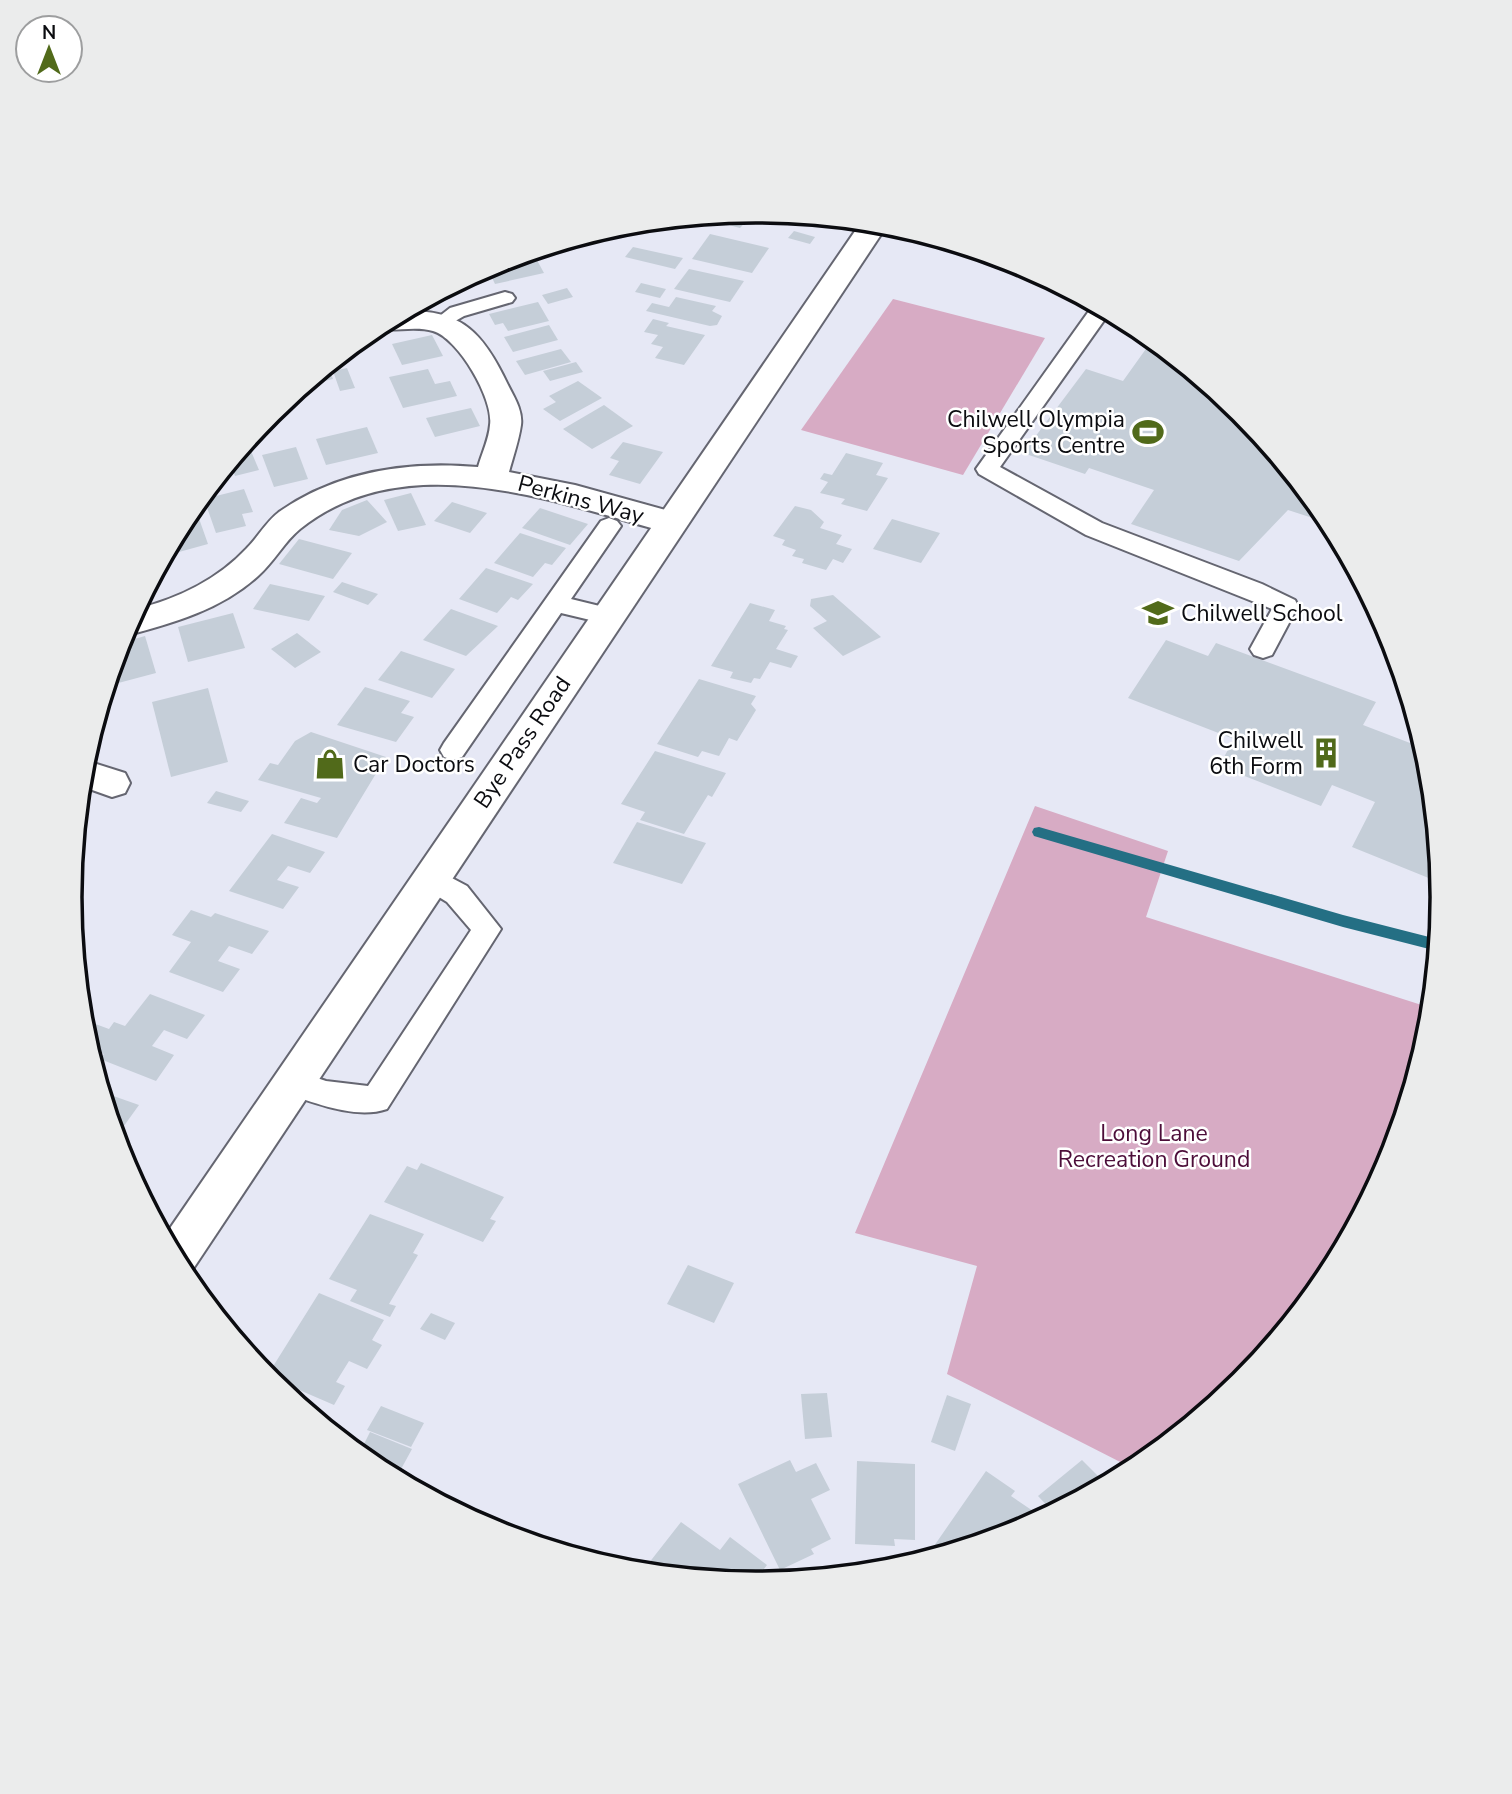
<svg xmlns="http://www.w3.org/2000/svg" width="1512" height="1794" viewBox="0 0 1512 1794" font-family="'Nunito Sans',sans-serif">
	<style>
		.green { fill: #d7abc4 }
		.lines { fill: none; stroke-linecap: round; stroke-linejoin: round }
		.stream { fill: #246f84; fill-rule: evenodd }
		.building { fill: #c5ced8 }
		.lane-casing { stroke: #656671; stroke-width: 4 }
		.street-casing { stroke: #656671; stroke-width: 4 }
		.primary-casing { stroke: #656671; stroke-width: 4 }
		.lane { fill: #fff; fill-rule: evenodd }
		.street { fill: #fff; fill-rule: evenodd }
		.primary { fill: #fff; fill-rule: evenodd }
		.labels { text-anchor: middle; stroke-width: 5; stroke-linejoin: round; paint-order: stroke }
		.poi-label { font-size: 23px; fill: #0b0c10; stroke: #fff; text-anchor: end }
		.street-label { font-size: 23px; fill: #0b0c10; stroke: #fff }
		.park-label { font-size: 23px; fill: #4c0d39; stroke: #fff }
		.rim { fill: none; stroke: #0b0c10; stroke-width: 3.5 }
	</style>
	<rect width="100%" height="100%" fill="#e6e8f5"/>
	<g class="green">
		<polygon points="893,299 1045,338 963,475 801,430"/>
		<polygon points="1035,806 1168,851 1146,917 1431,1008 1429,1031 1390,1160 1326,1278 1241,1382 1134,1469 947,1374 977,1266 855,1233"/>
	</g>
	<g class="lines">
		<polygon class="stream" points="1039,827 1343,915 1437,939 1437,951 1343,927 1034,836 1032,832 1034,828"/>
	</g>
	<g class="building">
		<polygon points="746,212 753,214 740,228 699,217"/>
		<polygon points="794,231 815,237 810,244 788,238"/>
		<polygon points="710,234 769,248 752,273 692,259"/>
		<polygon points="633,247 683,258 675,269 625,257"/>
		<polygon points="532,251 544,273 495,284 487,267"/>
		<polygon points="482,269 488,279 465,285 463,280"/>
		<polygon points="689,269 744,281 730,302 674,289"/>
		<polygon points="641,283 666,289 660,298 635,292"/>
		<polygon points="567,288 573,297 548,304 542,295"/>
		<polygon points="676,297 716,306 712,311 722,316 717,325 710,326 646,311 652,303 669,307"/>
		<polygon points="538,302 549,321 508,331 503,323 495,325 489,314"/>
		<polygon points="653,319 669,323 666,326 705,335 684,365 655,358 663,347 651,344 658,335 644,332"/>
		<polygon points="549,325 558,340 513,352 504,337"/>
		<polygon points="432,335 443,356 402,365 392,344"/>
		<polygon points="1153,339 1241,412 1331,524 1288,510 1239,561 1131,524 1154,490 1089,468 1085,474 1023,453 1086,369 1123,381"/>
		<polygon points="561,349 571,362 525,375 516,361"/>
		<polygon points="576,362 583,372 550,381 543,371"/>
		<polygon points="328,365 333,379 303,386 324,368"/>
		<polygon points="347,368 355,388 340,391 333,371"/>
		<polygon points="428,369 435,384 450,381 457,396 403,408 389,377"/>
		<polygon points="578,381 602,398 560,421 543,409 556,402 549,396"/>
		<polygon points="604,405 633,426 592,449 563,429"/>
		<polygon points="471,408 480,426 435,437 426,418"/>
		<polygon points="367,427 378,453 326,465 316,439"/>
		<polygon points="623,442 663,452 640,484 609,475 619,461 610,458"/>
		<polygon points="296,447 308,479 274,487 262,455"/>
		<polygon points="251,451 259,470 235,476 230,462 236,455"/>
		<polygon points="846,453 883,463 876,475 888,478 867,511 841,504 845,499 820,493 828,482 820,479 824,473 832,475"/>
		<polygon points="244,489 253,512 242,514 246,526 216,533 204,499"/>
		<polygon points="411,493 426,525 398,531 384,500"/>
		<polygon points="367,500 387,522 359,536 329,530 342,510"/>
		<polygon points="452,502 487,513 470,533 434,521"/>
		<polygon points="795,506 811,510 824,522 820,528 842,535 836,544 852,549 843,563 833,559 826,570 802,563 804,559 792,556 796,550 782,545 785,540 773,536"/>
		<polygon points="540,508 588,524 570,545 522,528"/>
		<polygon points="196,510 208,544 179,552 177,547 168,550 186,516"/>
		<polygon points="892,519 940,533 921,563 873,549"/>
		<polygon points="520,533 566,548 552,565 545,563 533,577 494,563"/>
		<polygon points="299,539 352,553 333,579 279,564"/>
		<polygon points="486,568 533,584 518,600 511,597 497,613 459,599"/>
		<polygon points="342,582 378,594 368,605 333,592"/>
		<polygon points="270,584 325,596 309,621 253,609"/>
		<polygon points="833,595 881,637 843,656 813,628 827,621 810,606 811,599"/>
		<polygon points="750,603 775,610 769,621 786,626 784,629 788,630 776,649 798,656 791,668 770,662 760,679 754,678 751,683 730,678 733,672 711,666"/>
		<polygon points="451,609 498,626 466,656 423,640"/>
		<polygon points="233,613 245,648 188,662 178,627"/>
		<polygon points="297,633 321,652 295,668 271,649"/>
		<polygon points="145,636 156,673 107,686 120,643"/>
		<polygon points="1166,640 1208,656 1216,643 1376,702 1363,725 1410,743 1418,727 1429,764 1441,883 1352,847 1375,802 1332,785 1321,806 1219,766 1234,739 1128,698"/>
		<polygon points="401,651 455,669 432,698 378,680"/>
		<polygon points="699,679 756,696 751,704 756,710 737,741 729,738 719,756 702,751 698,757 657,744"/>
		<polygon points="365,687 410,701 401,713 414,717 396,742 337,725"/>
		<polygon points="208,688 228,762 171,777 152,702"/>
		<polygon points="311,732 386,757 337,838 284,823 301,798 317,803 321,798 258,780 270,763 278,765 295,741"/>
		<polygon points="655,751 726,773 712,797 708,795 684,834 640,820 645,812 621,804"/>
		<polygon points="216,791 249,801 241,812 207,803"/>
		<polygon points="637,822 706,843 682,884 613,863"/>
		<polygon points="272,834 325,852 310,873 288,866 277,880 299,887 283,909 229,891"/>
		<polygon points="191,910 211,917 215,913 269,931 252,954 229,946 218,961 240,969 223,992 169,972 191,942 172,935"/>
		<polygon points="150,994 205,1015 187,1039 164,1030 152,1046 174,1055 156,1081 100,1059 104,1054 88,1047 83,1030 90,1022 109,1029 114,1022 125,1026"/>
		<polygon points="102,1092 139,1105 121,1130 112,1127"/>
		<polygon points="421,1163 504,1197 490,1219 496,1221 483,1242 384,1202 407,1166 417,1170"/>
		<polygon points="370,1214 424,1234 413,1253 418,1255 389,1304 396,1306 390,1317 350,1301 357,1290 329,1279"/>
		<polygon points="688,1265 734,1283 714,1323 667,1304"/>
		<polygon points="319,1293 384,1320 372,1340 382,1345 367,1369 349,1361 336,1382 345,1386 334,1405 267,1376"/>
		<polygon points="431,1313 455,1323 445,1340 420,1329"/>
		<polygon points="827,1393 832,1437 805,1439 801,1394"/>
		<polygon points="947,1395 971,1404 955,1451 931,1442"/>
		<polygon points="297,1402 328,1416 322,1424 297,1403"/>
		<polygon points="381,1406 424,1423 411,1447 367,1430"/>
		<polygon points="370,1432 412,1449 400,1471 359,1454"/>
		<polygon points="790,1460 796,1472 816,1463 830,1490 811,1499 831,1539 811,1549 814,1554 780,1570 738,1484"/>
		<polygon points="1082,1460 1106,1484 1053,1512 1038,1496"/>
		<polygon points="857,1461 915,1464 915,1540 894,1539 895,1546 855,1544"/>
		<polygon points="986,1471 1015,1491 1011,1496 1033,1511 1018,1531 945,1553 934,1546"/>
		<polygon points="681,1522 720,1550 730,1537 767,1565 757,1578 762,1582 652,1573 645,1568"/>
	</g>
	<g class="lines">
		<g class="lane-casing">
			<g id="lane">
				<polygon points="826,218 875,223 882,228 872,234 828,223"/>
				<polygon points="505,292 512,294 515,298 512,302 464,316 443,328 432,322 450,308"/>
				<polygon points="1094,304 1110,312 1000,467 1102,523 1262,584 1295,600 1298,606 1272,655 1263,658 1254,655 1250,649 1272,609 1086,535 979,474 976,469"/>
				<polygon points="609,518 617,521 621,526 571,599 616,610 619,616 616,622 607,624 561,613 462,757 453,760 444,757 440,750 444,743 601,521"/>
				<path d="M431,867l36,19 34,43 -114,180c-32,11 -74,-7 -105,-17l-4,-9 4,-9 11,-4 33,11 42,5 103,-156 -24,-28 -26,-16 -4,-8 4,-8z"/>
			</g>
		</g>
		<g class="street-casing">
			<g id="street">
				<path d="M403,312c59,-5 82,24 105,73 6,12 15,26 13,40 -2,15 -8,32 -12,47l66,13 105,29 5,8 -5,8 -11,3c-114,-31 -263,-89 -369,-4 -16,13 -26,33 -42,47 -36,33 -84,47 -130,59l-5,-2 13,-24c41,-10 81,-29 111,-61 11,-11 19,-26 32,-36 58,-41 130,-51 199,-45 4,-14 11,-28 12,-42 4,-26 -32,-87 -57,-94 -20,-6 -40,2 -60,-3z"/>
				<polygon points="84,760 125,773 130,783 125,793 112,797 81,786"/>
			</g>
		</g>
		<g class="primary-casing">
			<polygon id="primary" points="862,221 888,224 191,1272 184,1275 164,1237"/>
		</g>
		<use href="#lane" class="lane"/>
		<use href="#street" class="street"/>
		<use href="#primary" class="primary"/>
	</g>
	<defs>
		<g id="stadium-bare" transform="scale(2.415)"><path d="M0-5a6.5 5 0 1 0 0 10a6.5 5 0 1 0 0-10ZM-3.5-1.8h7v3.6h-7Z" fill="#516a1a" stroke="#fff" stroke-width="2.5" paint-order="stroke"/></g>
		<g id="school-bare" transform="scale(2.415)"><path d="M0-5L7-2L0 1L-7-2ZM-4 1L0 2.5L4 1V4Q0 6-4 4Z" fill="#516a1a" stroke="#fff" stroke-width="2.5" paint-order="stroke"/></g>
		<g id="building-bare" transform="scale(2.415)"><path d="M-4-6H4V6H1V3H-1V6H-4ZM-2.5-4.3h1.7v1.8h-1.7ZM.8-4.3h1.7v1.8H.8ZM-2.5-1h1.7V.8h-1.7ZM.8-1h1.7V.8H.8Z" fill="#516a1a" stroke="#fff" stroke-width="2.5" paint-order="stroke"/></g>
		<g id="shop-bare" transform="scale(2.415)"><path d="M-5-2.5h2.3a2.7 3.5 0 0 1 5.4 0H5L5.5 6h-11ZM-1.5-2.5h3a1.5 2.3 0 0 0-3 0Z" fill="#516a1a" stroke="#fff" stroke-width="2.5" paint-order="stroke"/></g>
	</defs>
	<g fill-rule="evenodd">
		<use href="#stadium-bare" x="1148" y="432"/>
		<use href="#school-bare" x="1158" y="613"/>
		<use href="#building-bare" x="1326" y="753"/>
		<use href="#shop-bare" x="330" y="764"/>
	</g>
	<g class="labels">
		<g class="poi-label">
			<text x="1125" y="427">Chilwell Olympia<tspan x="1125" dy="26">Sports Centre</tspan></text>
			<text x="1181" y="621" text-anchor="start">Chilwell School</text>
			<text x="1303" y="748">Chilwell<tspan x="1303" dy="26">6th Form</tspan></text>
			<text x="353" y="772" text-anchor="start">Car Doctors</text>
		</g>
		<g class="street-label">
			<text transform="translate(581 499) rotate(15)" y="8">Perkins Way</text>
			<text transform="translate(522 742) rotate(-56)" y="8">Bye Pass Road</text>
		</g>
		<g class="park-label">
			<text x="1154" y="1141">Long Lane<tspan x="1154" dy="26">Recreation Ground</tspan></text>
		</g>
	</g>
	<path d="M0 0H1512V1794H0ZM82 897a674 674 0 1 1 1348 0a674 674 0 1 1-1348 0Z" fill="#ebecec" fill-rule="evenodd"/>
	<path class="rim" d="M82 897a674 674 0 1 1 1348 0a674 674 0 1 1-1348 0Z"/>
	<g transform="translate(49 49)"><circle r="33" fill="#ffffff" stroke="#9d9e9f" stroke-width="2"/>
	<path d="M0-5L12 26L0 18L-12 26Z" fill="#516a1a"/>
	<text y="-10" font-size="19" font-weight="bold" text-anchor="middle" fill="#0b0c10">N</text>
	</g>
</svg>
